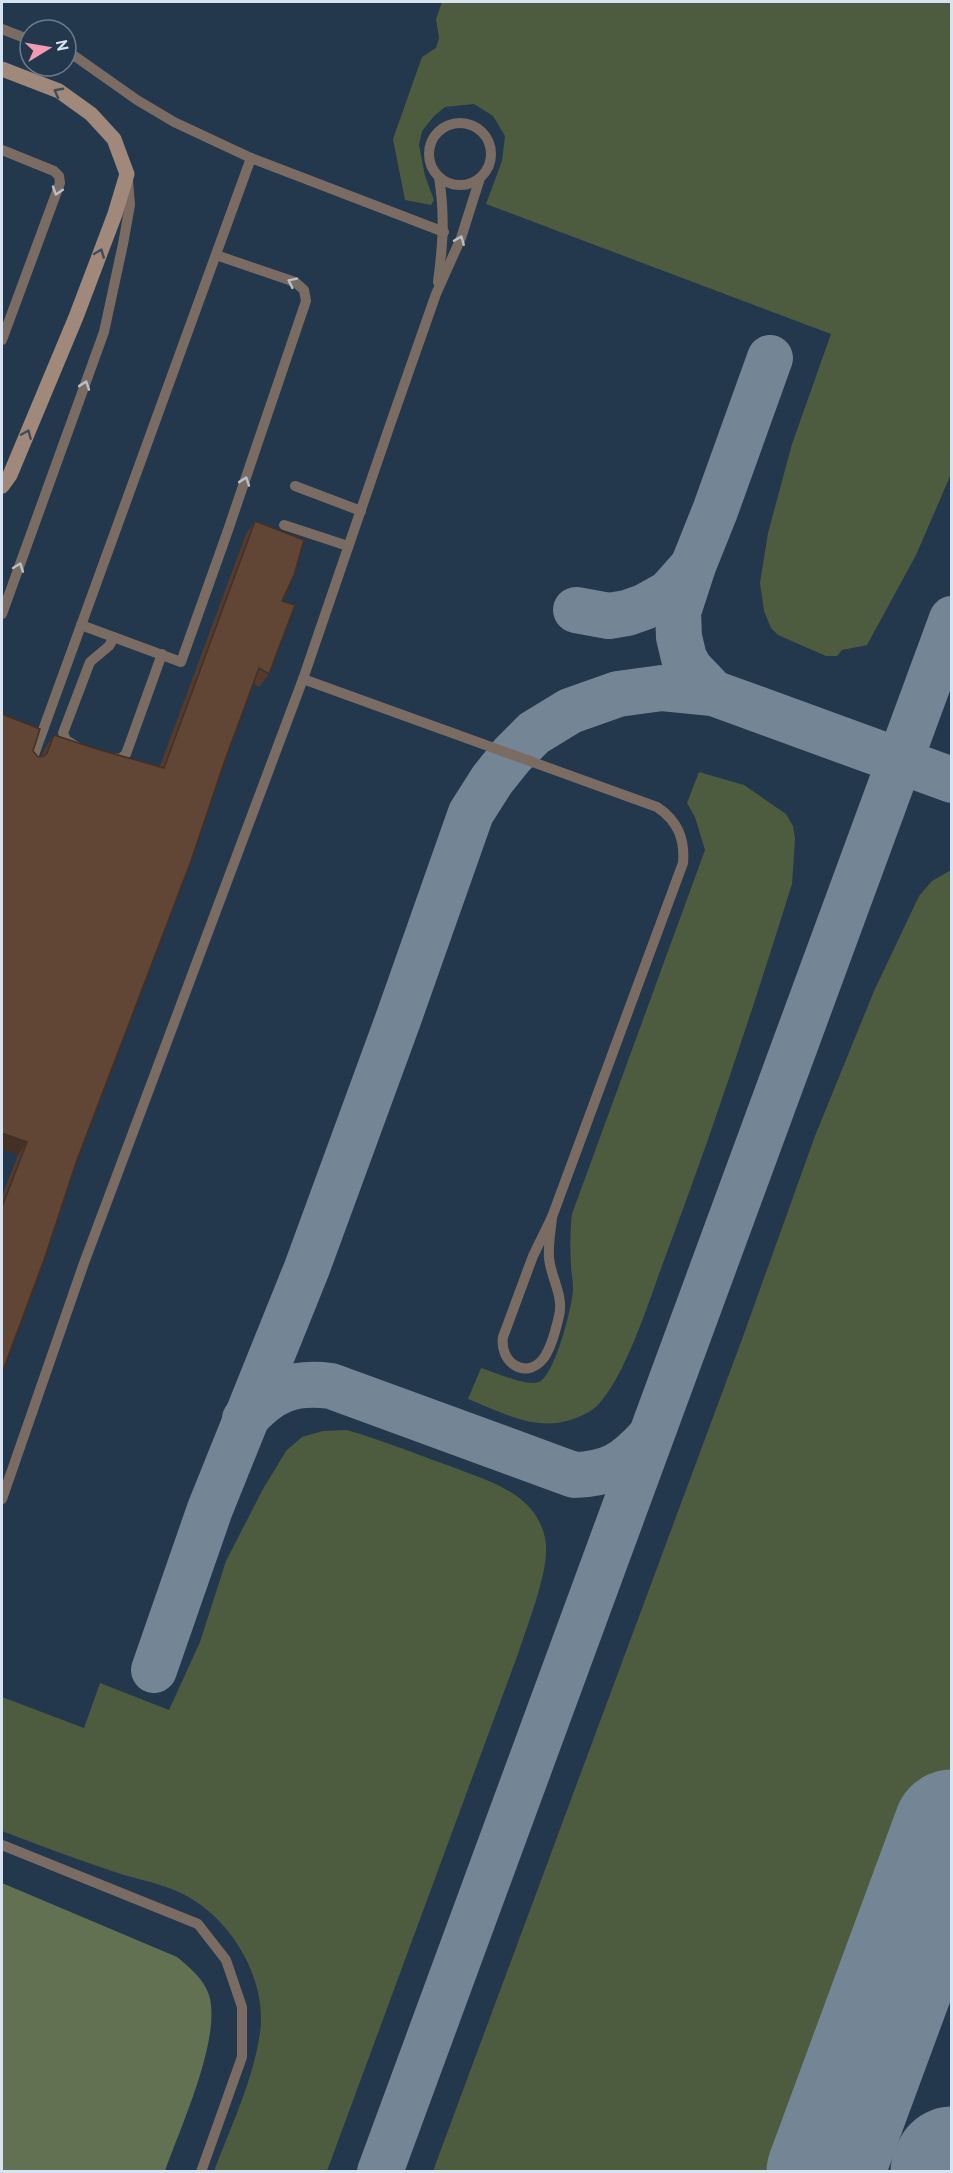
<svg xmlns="http://www.w3.org/2000/svg" width="953" height="2173" viewBox="0 0 953 2173" font-family="'PT Sans',sans-serif">
	<style>
		.green { fill: #4d5c3e }
		.forest { fill: #627151 }
		.lines { fill: none; stroke-linecap: round; stroke-linejoin: round }
		.taxiway { stroke: #748596; stroke-width: 46 }
		.runway { stroke: #748596; stroke-width: 117 }
		.service { stroke: #7a6c62; stroke-width: 10 }
		.secondary { stroke: #a0897a; stroke-width: 15 }
		.wall { fill: #533b2e }
		.shaded-wall { fill: #443025 }
		.building { fill: #614535; stroke: #443025; stroke-width: 1.5 }
		.oneway { stroke: #424c58 }
		.oneway2 { stroke: #bbbfc6 }
	</style>
	<rect width="100%" height="100%" fill="#23384d"/>
	<g class="green">
		<polygon points="442,2 951,2 951,474 916,555 867,645 842,650 837,656 826,656 778,635 771,628 764,611 760,583 768,533 792,444 831,334 486,204 502,161 505,136 493,116 474,104 445,107 434,116 422,131 419,145 425,176 434,200 431,205 405,200 393,139 422,57 436,48 439,38 436,19"/>
		<path d="M699,772l45,13 42,29 7,12 2,13 -3,45c-40,128 -82,255 -129,379 -13,35 -43,132 -74,149 -45,25 -78,4 -121,-13l13,-31c14,4 45,19 58,14 16,-7 34,-77 34,-94 0,-8 -2,-16 -2,-23 -1,-18 -1,-34 1,-51l133,-364 -10,-33 -8,-14z"/>
		<polygon points="951,870 951,1767 802,2171 433,2171 741,1342 815,1136 874,991 919,896 932,881"/>
		<path d="M347,1430c37,11 72,25 108,38 23,9 50,17 69,34 12,10 21,27 22,43 2,29 -18,78 -27,106l-192,520h-113c17,-45 39,-90 46,-138 8,-57 -33,-122 -86,-143 -21,-9 -44,-12 -65,-20 -36,-12 -72,-26 -107,-39v-134l82,31 16,-45 69,27 31,-68 26,-81 37,-72 23,-38 16,-14 21,-6z"/>
	</g>
	<path class="forest" d="M2,1883l175,74c12,10 27,22 32,38 13,43 -29,133 -44,176h-163z"/>
	<g class="lines">
		<g class="taxiway">
			<polyline points="576,610 609,616 627,613 644,607 669,593 693,566"/>
			<polyline points="713,693 690,669 684,658 679,637 678,612 693,566 715,511 770,358"/>
			<path d="M245,1419c26,-29 47,-38 86,-33l243,89c36,-1 51,-11 75,-37"/>
			<polyline points="154,1670 210,1509 307,1268 399,1017 471,813 492,780 512,755 534,733 570,711 618,694 662,688 713,693 952,780"/>
			<polyline points="380,2172 952,619"/>
		</g>
		<g class="runway">
			<polyline points="825,2172 952,1828"/>
			<polyline points="949,2172 952,2165"/>
		</g>
		<g class="service">
			<polyline points="2,29 30,40"/>
			<polyline points="66,53 76,57 137,100 174,122 251,158 444,232"/>
			<circle cx="460" cy="154" r="31"/>
			<polyline points="2,150 54,171 59,176 60,183 2,340"/>
			<path d="M438,282c5,-39 7,-66 1,-105"/>
			<polyline points="295,486 361,511"/>
			<polyline points="284,525 348,546"/>
			<polyline points="2,614 104,332 123,244 130,205 128,180"/>
			<polyline points="81,625 181,662 226,536 306,301 304,290 295,282 216,255"/>
			<path d="M303,679l354,128c21,14 28,32 26,56l-131,354"/>
			<polyline points="77,747 66,740 63,733 90,662 109,646 114,637"/>
			<polyline points="112,758 120,759 126,754 162,654"/>
			<polyline points="31,763 251,158"/>
			<path d="M552,1217c-1,13 -4,27 -3,41 2,20 15,38 10,58 -3,13 -8,33 -16,43 -18,22 -44,2 -40,-22l30,-81z"/>
			<polyline points="2,1499 84,1263 303,679 390,425 436,294 461,238 480,178"/>
			<polyline points="2,1845 198,1924 226,1960 242,2007 242,2057 201,2172"/>
		</g>
		<polyline class="secondary" points="2,69 59,91 91,114 114,139 127,174 115,214 76,317 10,475 2,486"/>
	</g>
	<polygon class="wall" points="255,521 282,601 269,674 259,687 253,683 77,1160 2,1373 2,1196 18,1155 33,751 38,757 41,757 45,748 54,735 97,749 160,766 246,534"/>
	<polygon class="shaded-wall" points="2,1133 27,1142 18,1155 2,1149"/>
	<polygon class="building" points="255,521 304,540 294,575 282,601 295,605 269,674 259,668 224,763 191,861 77,1160 44,1260 2,1373 2,1207 27,1142 2,1133 2,714 40,729 33,751 38,757 44,756 47,753 54,735 97,749 164,768"/>
	<defs><path id="oneway-chevron" d="M-2-3.5L2.5 0L-2 3.5" fill="none" stroke-width="1.6" stroke-linecap="round" stroke-linejoin="round" transform="scale(1.5)"/></defs>
	<g class="oneway">
		<use href="#oneway-chevron" transform="translate(58 92) rotate(-152)"/>
		<use href="#oneway-chevron" transform="translate(100 253) rotate(-69)"/>
		<use href="#oneway-chevron" transform="translate(27 434) rotate(-67)"/>
	</g>
	<g class="oneway2">
		<use href="#oneway-chevron" transform="translate(57 191) rotate(108)"/>
		<use href="#oneway-chevron" transform="translate(460 240) rotate(-68)"/>
		<use href="#oneway-chevron" transform="translate(292 282) rotate(-154)"/>
		<use href="#oneway-chevron" transform="translate(85 385) rotate(-71)"/>
		<use href="#oneway-chevron" transform="translate(245 481) rotate(-71)"/>
		<use href="#oneway-chevron" transform="translate(19 567) rotate(-70)"/>
	</g>
	<rect width="953" height="2173" fill="none" stroke="#d7e3f1" stroke-width="6"/>
	<g transform="translate(48 48) rotate(79)"><circle r="28" fill="#23384d" stroke="#6b7c8f" stroke-width="1.5"/>
	<path d="M0-4.5L10 22L0 15L-10 22Z" fill="#f19ab4"/>
	<text y="-9" font-size="16" font-weight="bold" text-anchor="middle" fill="#d7e3f1">N</text>
	</g>
</svg>
